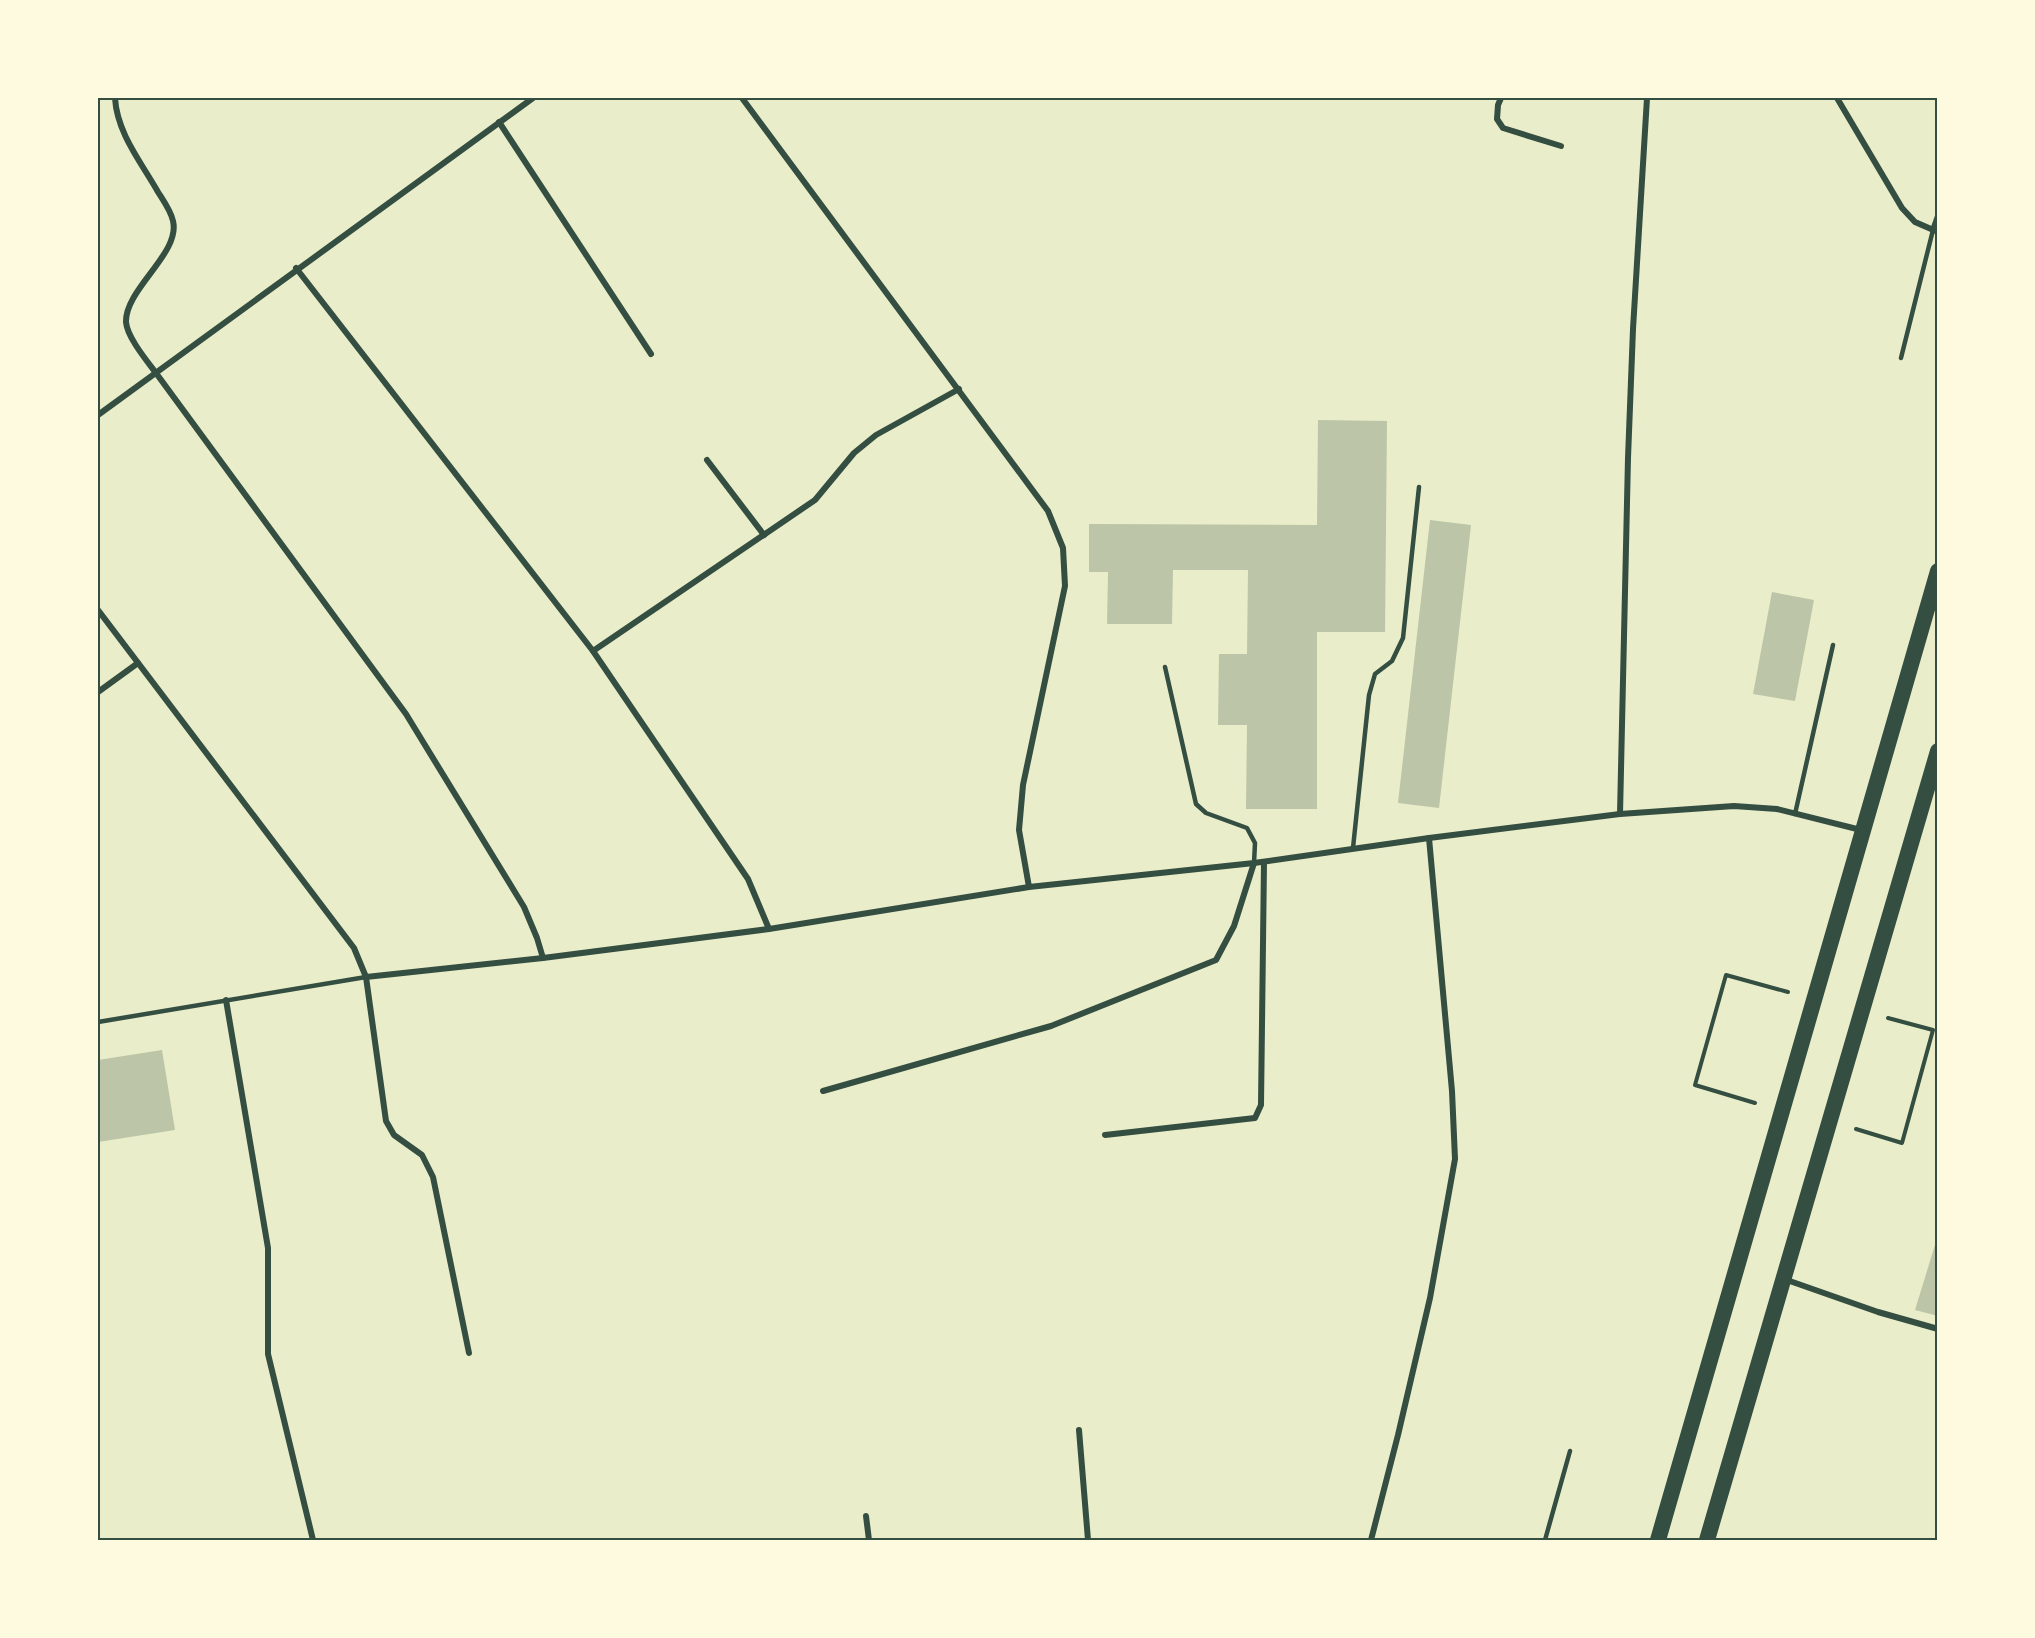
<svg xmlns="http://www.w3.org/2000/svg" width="2035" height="1638" viewBox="0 0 2035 1638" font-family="Quicksand,sans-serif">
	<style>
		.building { fill: #bcc5a7 }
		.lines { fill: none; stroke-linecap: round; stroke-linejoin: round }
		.path { stroke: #344e41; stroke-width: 4 }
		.service { stroke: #344e41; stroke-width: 4.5 }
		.minor { stroke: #344e41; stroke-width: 6 }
		.trunk { stroke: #344e41; stroke-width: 16 }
		.neatline { fill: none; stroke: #344e41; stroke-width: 2 }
	</style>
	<rect width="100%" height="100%" fill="#e9edc9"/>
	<g class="building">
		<polygon points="1318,420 1387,421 1385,632 1317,632 1317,809 1246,809 1247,725 1218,725 1219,654 1247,654 1248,570 1173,570 1172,624 1107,624 1108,572 1089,572 1089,524 1317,525"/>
		<polygon points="1430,520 1471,525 1439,808 1398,803"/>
		<polygon points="1772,592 1814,600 1795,701 1753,694"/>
		<polygon points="162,1050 175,1130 98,1142 98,1060"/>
		<polygon points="1938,1235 1938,1316 1915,1310"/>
	</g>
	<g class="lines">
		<g class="path">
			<polyline points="1755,1103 1695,1085 1726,975 1788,992"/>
			<polyline points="1856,1129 1902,1143 1933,1030 1888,1018"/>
		</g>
		<g class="service">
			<polyline points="1901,358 1933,230"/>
			<polyline points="1165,667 1196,804 1206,813 1247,828 1255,843 1254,863"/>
			<polyline points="1795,814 1833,645"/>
			<polyline points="1353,848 1369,695 1375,674 1392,661 1403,638 1419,487"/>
			<polyline points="98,1022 366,977"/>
			<polyline points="1545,1540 1570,1451"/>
		</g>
		<g class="minor">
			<path d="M115,98c2,35 26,64 43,94 5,8 13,19 15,29 8,32 -48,68 -47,101 1,15 21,39 30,51l250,341 118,193 13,31 6,20"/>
			<polyline points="742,98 1048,511 1063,548 1065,586 1023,785 1019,830 1029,887"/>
			<polyline points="1501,98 1498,105 1497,119 1503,128 1561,146"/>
			<polyline points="1837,98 1902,208 1915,222 1938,232"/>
			<polyline points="499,122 651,354"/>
			<polyline points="1933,230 1938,216"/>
			<polyline points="296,268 593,651 748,879 769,929"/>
			<polyline points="98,415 533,98"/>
			<polyline points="707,460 764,535"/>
			<polyline points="98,610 354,948 366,977 386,1121 394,1135 422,1155 433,1177 469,1353"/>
			<polyline points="593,651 815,500 854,453 876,435 959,389"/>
			<polyline points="98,692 138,663"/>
			<polyline points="1620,814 1628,458 1633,329 1647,98"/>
			<polyline points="366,977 543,958 769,929 1029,887 1254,863 1429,838 1620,814 1734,806 1777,809 1861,830"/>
			<polyline points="226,1000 268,1248 268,1354 313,1540"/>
			<polyline points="823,1091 1051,1026 1216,960 1234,926 1254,863"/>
			<polyline points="1105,1135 1255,1118 1261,1105 1264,862"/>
			<polyline points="1784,1279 1878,1312 1938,1329"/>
			<polyline points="1079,1430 1088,1540"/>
			<polyline points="866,1516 869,1540"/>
			<polyline points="1371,1540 1398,1435 1430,1298 1455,1159 1452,1091 1429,838"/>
		</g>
		<g class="trunk">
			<polyline points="1658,1540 1938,571"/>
			<polyline points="1707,1540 1938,751"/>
		</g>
	</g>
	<rect width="2035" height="1638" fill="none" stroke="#fefae0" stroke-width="198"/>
	<rect x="99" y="99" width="1837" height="1440" class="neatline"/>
</svg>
